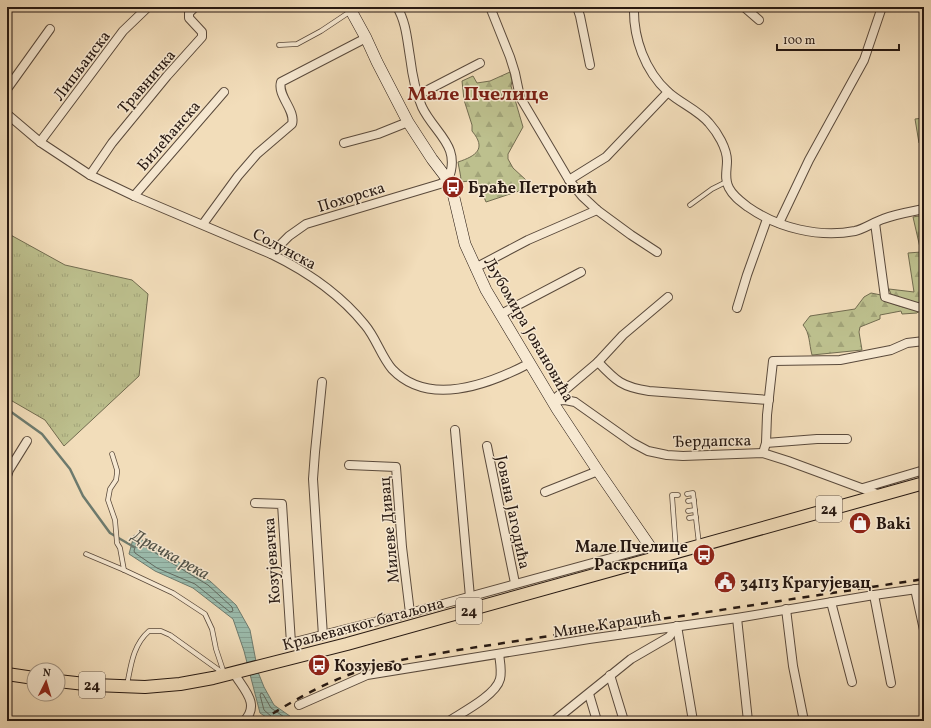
<svg xmlns="http://www.w3.org/2000/svg" width="931" height="728" viewBox="0 0 931 728" font-family="Vollkorn,serif">
	<style>
		.grass { fill: url(#grass-tufts); stroke: #726c50 }
		.forest { fill: url(#forest-firs); stroke: #726c50 }
		.pitch { fill: #bdc08e; stroke: #726c50 }
		.water { fill: url(#water-rules); stroke: #6d7b6f }
		.lines { fill: none; stroke-linecap: round; stroke-linejoin: round }
		.shore { stroke: #616a60; stroke-width: 1 }
		.stream { stroke: #6d7b6f; stroke-width: 2.5 }
		.lane-casing { stroke: #5a4a3c; stroke-width: 5.5 }
		.street-casing { stroke: #5a4a3c; stroke-width: 10 }
		.secondary-casing { stroke: #271912; stroke-width: 12 }
		.primary-casing { stroke: #271912; stroke-width: 14 }
		.lane { stroke: #f7e9d2; stroke-width: 4 }
		.street { stroke: #f7e9d2; stroke-width: 8 }
		.secondary { stroke: #f7e9d2; stroke-width: 11 }
		.primary { stroke: #f2ddba; stroke-width: 12 }
		.rail { stroke: #271912; stroke-width: 2.5; stroke-dasharray: 7 7; stroke-linecap: butt }
		.labels { text-anchor: middle; stroke-width: 3; stroke-linejoin: round; paint-order: stroke }
		.shield { fill: #f7e9d2; stroke: #65574c; stroke-width: 1 }
		.shield-label { font-size: 15px; font-weight: bold; fill: #271912 }
		.street-label { font-size: 16px; fill: #271912; stroke: #f7e9d2 }
		.poi-label { font-size: 16px; font-weight: bold; fill: #271912; stroke: #f7e9d2; text-anchor: start }
		.water-label { font-size: 17px; font-style: italic; fill: #505248; stroke: #f7e9d2 }
		.district-label { font-size: 20px; font-weight: bold; fill: #7a1f14; stroke: #f7e9d2 }
	</style>
	<defs>
		<pattern id="grass-tufts" width="24" height="20" patternUnits="userSpaceOnUse"><rect width="24" height="20" fill="#bdc08e"/><path d="M3 7l-1-3M5 7V3M7 7l1-3M15 17l-1-3M17 17v-4M19 17l1-3" fill="none" stroke="#a2a479"/></pattern>
		<pattern id="forest-firs" width="22" height="20" patternUnits="userSpaceOnUse"><rect width="22" height="20" fill="#bdc08e"/><path d="M5 1l3.5 6h-7zM16 11l3.5 6h-7z" fill="#a2a479"/></pattern>
		<pattern id="water-rules" width="6" height="5" patternUnits="userSpaceOnUse"><rect width="6" height="5" fill="#9bbcad"/><path d="M0 2.5h6" fill="none" stroke="#86a194"/></pattern>
	</defs>
	<rect width="100%" height="100%" fill="#f2ddba"/>
	<filter id="stains"><feTurbulence type="fractalNoise" baseFrequency=".005" numOctaves="4"/><feColorMatrix values="0 0 0 0 .2 0 0 0 0 .09 0 0 0 0 .02 0 0 0 .5 -.17"/></filter>
	<radialGradient id="worn" r=".72"><stop offset=".6" stop-color="#630" stop-opacity="0"/><stop offset="1" stop-color="#630" stop-opacity=".3"/></radialGradient>
	<polygon class="grass" points="7,233 65,265 132,280 148,294 139,376 64,446 45,420 7,398"/>
	<g class="forest">
		<path d="M510,72l2,9 -1,5 12,41 -15,27v5l5,9 13,12 2,8 -42,14 -9,-22 -16,2c0,-7 -2,-13 -3,-20 18,-6 29,-13 14,-31v-6l-8,-25 -2,-19 11,-5 4,7 13,-2z"/>
		<polygon points="924,215 924,306 892,297 889,289 914,292 908,253 921,252 913,217"/>
		<path d="M871,293l10,2c5,10 28,13 38,16l-2,2 -15,1 -1,-3 -21,4v4l-20,8 -1,5 3,18 -50,5c-3,-11 -2,-22 -9,-30l7,-9 45,-7 9,-12z"/>
	</g>
	<polygon class="pitch" points="924,118 924,142 919,143 915,119"/>
	<polygon class="water" points="134,535 210,581 236,605 250,630 258,672 264,687 274,705 297,721 272,721 260,713 244,651 233,619 193,588 155,571 129,554"/>
	<g class="lines">
		<g class="shore">
			<polygon points="139,543 208,585 232,607 233,611 230,612 195,584 157,568 135,553 134,551 136,544"/>
			<polyline points="273,721 272,717 264,710 260,695 261,693 263,694 271,708 290,721"/>
		</g>
		<polyline class="stream" points="7,409 42,434 70,469 83,496 110,533 134,547"/>
		<g class="lane-casing">
			<g id="lane">
				<polyline points="279,45 297,44 321,31 351,11"/>
				<polyline points="690,205 712,189 726,182"/>
				<polyline points="112,454 117,470 117,473 116,480 110,489 108,500 115,520 117,543 120,548 124,570"/>
				<polyline points="687,494 693,493 699,544"/>
				<polyline points="688,501 694,500"/>
				<polyline points="688,511 695,510"/>
				<polyline points="689,518 696,517"/>
				<polyline points="676,550 672,495 678,495"/>
				<polyline points="86,554 124,570 173,593 205,614 212,629 216,649 224,673"/>
				<path d="M127,685c4,-20 6,-40 22,-54h12l9,4 53,38"/>
			</g>
		</g>
		<g class="street-casing">
			<g id="street">
				<polyline points="490,7 510,57 515,73 520,97 569,180 582,196 597,210 631,235 657,252"/>
				<polyline points="577,7 580,16 590,65"/>
				<path d="M634,7c-1,31 11,64 34,85 12,11 30,18 41,31 8,9 18,25 18,38 0,9 -3,18 2,27 4,8 11,13 19,19 30,21 71,31 107,24 9,-2 19,-9 28,-12 13,-5 27,-7 41,-10"/>
				<polyline points="744,7 759,20"/>
				<polyline points="7,89 50,29"/>
				<polyline points="418,95 480,63"/>
				<path d="M7,114l33,28 50,33 44,21 137,58c35,17 69,40 94,71 11,13 16,31 27,44 37,39 98,15 138,-6"/>
				<polyline points="40,142 123,31 148,7"/>
				<polyline points="344,143 378,134 408,122"/>
				<polyline points="90,175 112,143 167,76 202,37 202,32 189,18 189,13 195,7"/>
				<polyline points="569,180 606,157 668,92"/>
				<polyline points="134,196 224,92"/>
				<polyline points="779,223 809,160 864,60 882,7"/>
				<polyline points="875,223 885,297 924,309"/>
				<path d="M203,224l35,-48 19,-22 35,-30c4,-14 -15,-28 -11,-42l85,-44"/>
				<path d="M271,254l18,-18 17,-12 134,-40 8,-4c14,-34 -13,-46 -26,-73 -7,-16 -10,-34 -12,-50 -3,-18 -4,-35 -13,-50"/>
				<polyline points="475,268 528,240 597,210"/>
				<polyline points="737,308 747,275 767,219"/>
				<polyline points="501,314 581,272"/>
				<path d="M598,362c18,19 24,25 51,29l120,9"/>
				<polyline points="322,382 315,452 313,479 323,636"/>
				<polyline points="552,401 565,400 575,402 633,443 648,451 667,455 683,456 763,453 788,461 880,495"/>
				<polyline points="552,401 598,362 623,335 668,297"/>
				<polyline points="455,430 470,597"/>
				<polyline points="766,443 817,439 847,439"/>
				<polyline points="487,446 515,583"/>
				<polyline points="763,453 766,443 767,415 773,361 840,360 891,350 907,343 924,341"/>
				<polyline points="349,465 396,467 402,547 410,613"/>
				<polyline points="7,476 9,470 27,441"/>
				<polyline points="863,488 924,470"/>
				<polyline points="545,492 598,471"/>
				<polyline points="255,503 282,504 291,643 410,613 651,547"/>
				<polyline points="915,589 924,630"/>
				<polyline points="874,595 891,683"/>
				<polyline points="831,602 852,682"/>
				<polyline points="786,609 793,666 804,721"/>
				<polyline points="737,618 748,721"/>
				<polyline points="677,626 693,721"/>
				<path d="M234,673c9,16 27,31 10,48"/>
				<polyline points="610,675 624,721"/>
				<polyline points="589,694 597,721"/>
				<polyline points="299,705 367,675 589,639 737,618 874,595 924,588"/>
				<path d="M449,721c14,-9 47,-26 51,-42 2,-8 0,-17 -1,-25"/>
				<polyline points="554,721 631,659 669,637 677,626"/>
			</g>
		</g>
		<g class="secondary-casing">
			<polyline id="secondary" points="349,7 366,38 377,62 408,122 432,159 448,180 452,189 465,244 486,290 557,409 598,471 658,558"/>
		</g>
		<g class="primary-casing">
			<g id="primary">
				<polyline points="7,674 34,678"/>
				<polyline points="58,681 94,685 145,687 180,684 213,678 347,644 924,483"/>
			</g>
		</g>
		<use href="#lane" class="lane"/>
		<use href="#street" class="street"/>
		<use href="#secondary" class="secondary"/>
		<use href="#primary" class="primary"/>
		<path class="rail" d="M261,721c31,-20 63,-38 98,-50 32,-11 66,-15 99,-21l466,-71"/>
	</g>
	<defs>
		<g id="bus-disc" transform="scale(1.15)"><circle r="9.5" fill="#8f2418" stroke="#f7e9d2"/><path d="M-5-6H5V4H4V6H2V4H-2V6H-4V4H-5ZM-3.5-4V0h7V-4ZM-3.5 1.2v1.5H-2V1.2ZM2 1.2v1.5H3.5V1.2Z" fill="#fff"/></g>
		<g id="shop-disc" transform="scale(1.15)"><circle r="9.5" fill="#8f2418" stroke="#f7e9d2"/><path d="M-5-2.5h2.3a2.7 3.5 0 0 1 5.4 0H5L5.5 6h-11ZM-1.5-2.5h3a1.5 2.3 0 0 0-3 0Z" fill="#fff"/></g>
		<g id="civic-disc" transform="scale(1.15)"><circle r="9.5" fill="#8f2418" stroke="#f7e9d2"/><path d="M-.6-6.5H3V-4.5H.6V-3L4-1V1h2V6H-6V1h2V-1L-.6-3ZM-1.2 2.5V6h2.4V2.5Z" fill="#fff"/></g>
	</defs>
	<g fill-rule="evenodd">
		<use href="#bus-disc" x="453" y="187"/>
		<use href="#shop-disc" x="860" y="523"/>
		<use href="#bus-disc" x="704" y="555"/>
		<use href="#civic-disc" x="725" y="582"/>
		<use href="#bus-disc" x="319" y="665"/>
	</g>
	<g class="labels">
		<g class="shield">
			<rect x="816" y="496" width="26" height="26" rx="3"/>
			<rect x="456" y="598" width="26" height="26" rx="3"/>
			<rect x="79" y="672" width="26" height="26" rx="3"/>
		</g>
		<g class="shield-label">
			<text x="829" y="514">24</text>
			<text x="469" y="616">24</text>
			<text x="92" y="690">24</text>
		</g>
		<g class="street-label">
			<text transform="translate(81 65) rotate(-53)" y="6">Липљанска</text>
			<text transform="translate(146 81) rotate(-49)" y="6">Травничка</text>
			<text transform="translate(168 135) rotate(-49)" y="6">Билећанска</text>
			<text transform="translate(351 196) rotate(-17)" y="6">Похорска</text>
			<text transform="translate(285 248) rotate(28)" y="6">Солунска</text>
			<text transform="translate(530 329) rotate(60)" y="6">Љубомира Јовановића</text>
			<text transform="translate(712 440) rotate(-1)" y="6">Ђердапска</text>
			<text transform="translate(514 512) rotate(78)" y="6">Јована Јагодића</text>
			<text transform="translate(388 530) rotate(-95)" y="6">Милеве Дивац</text>
			<text transform="translate(271 561) rotate(-94)" y="6">Козујевачка</text>
			<text transform="translate(363 623) rotate(-15)" y="6">Краљевачког батаљона</text>
			<text transform="translate(607 623) rotate(-9)" y="6">Мине Караџић</text>
		</g>
		<g class="poi-label">
			<text x="468" y="193">Браће Петровић</text>
			<text x="876" y="529">Baki</text>
			<text x="688" y="552" text-anchor="end">Мале Пчелице<tspan x="688" dy="18">Раскрсница</tspan></text>
			<text x="740" y="588">34113 Крагујевац</text>
			<text x="334" y="671">Козујево</text>
		</g>
		<g class="water-label">
			<text transform="translate(171 554) rotate(29)" y="6">Драчка река</text>
		</g>
		<g class="district-label">
			<text x="478" y="100">Мале Пчелице</text>
		</g>
	</g>
	<rect width="931" height="728" fill="none" stroke="#f2ddba" stroke-width="24"/>
	<rect x="8" y="8" width="915" height="712" fill="none" stroke="#271912" stroke-width="2"/>
	<rect x="12" y="12" width="907" height="704" fill="none" stroke="#271912"/>
	<g transform="translate(46 682) rotate(5)"><circle r="19" fill="#f7e9d2" stroke="#a49685"/>
	<path d="M0-3L7 15L0 10L-7 15Z" fill="#8f2418"/>
	<text y="-6" font-size="11" font-weight="bold" text-anchor="middle" fill="#271912">N</text>
	</g>
	<path d="M777 44v6h122v-6" fill="none" stroke="#271912" stroke-width="2"/>
	<text x="783" y="44" font-size="12" fill="#271912" stroke="#f7e9d2" stroke-width="3" paint-order="stroke">100 m</text>
	<rect width="100%" height="100%" filter="url(#stains)"/>
	<rect width="100%" height="100%" fill="url(#worn)"/>
</svg>
